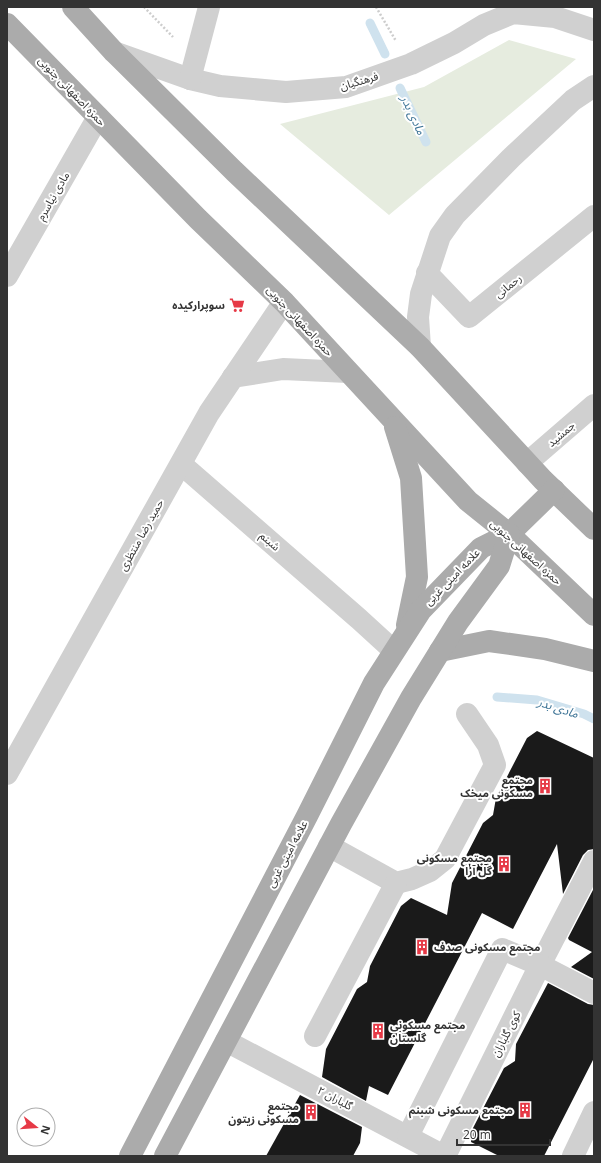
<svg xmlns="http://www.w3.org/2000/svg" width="601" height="1163" viewBox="0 0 601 1163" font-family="'Open Sans','Noto Sans Arabic',sans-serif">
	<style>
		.green { fill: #e6ecdf }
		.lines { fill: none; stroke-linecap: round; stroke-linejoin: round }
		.stream { stroke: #cfe2ee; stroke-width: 9 }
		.building { fill: #1a1a1a }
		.path { stroke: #cdcdcd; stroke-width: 2.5; stroke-dasharray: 2 2; stroke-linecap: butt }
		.minor { stroke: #d0d0d0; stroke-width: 22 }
		.major { stroke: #ababab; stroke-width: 22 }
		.labels { text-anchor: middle; stroke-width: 4; stroke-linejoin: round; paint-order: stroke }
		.street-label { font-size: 11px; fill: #333; stroke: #fff }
		.poi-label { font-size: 11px; font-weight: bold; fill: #333; stroke: #fff; text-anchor: end }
		.water-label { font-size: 12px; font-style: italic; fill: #3f7597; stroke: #fff }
	</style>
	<rect width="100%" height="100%" fill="#fff"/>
	<polygon class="green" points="509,40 576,59 389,215 280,124 424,87"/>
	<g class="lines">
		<g class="stream">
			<polyline points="370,23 385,54"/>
			<polyline points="400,88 426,142"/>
			<polyline points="497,697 537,700 584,714 594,719"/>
		</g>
	</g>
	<g class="building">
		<polygon points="537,731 594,758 594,849 588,850 583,855 563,894 557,844 513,929 482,913 388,1095 369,1086 366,1101 322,1077 326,1049 357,989 367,982 370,966 401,906 411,898 447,915 452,883 483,823 493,815 496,798 527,738"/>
		<polygon points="594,888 594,979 571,967 592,952 569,940 568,938"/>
		<polygon points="548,983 588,1004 594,1005 594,1058 544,1156 499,1156 471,1142 473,1128 504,1068 515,1061 516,1044"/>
		<polygon points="300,1095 362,1127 360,1143 353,1156 266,1156"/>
	</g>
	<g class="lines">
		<g class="path">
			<polyline points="144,7 173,37"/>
			<polyline points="376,7 396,41"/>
		</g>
		<g class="minor">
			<polyline points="114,52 190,79 220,86 286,92 346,87 411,64 454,43 484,25 513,13 555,17 594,30"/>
			<polyline points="190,79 209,7"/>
			<polyline points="427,273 469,317 594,216"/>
			<polyline points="7,276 98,117"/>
			<polyline points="420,347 418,317 421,294 440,236 455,215 511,158 573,100 594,86"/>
			<polyline points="233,377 283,369 348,372"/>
			<polyline points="527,463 594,405"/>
			<polyline points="181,464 359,619 394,651"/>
			<polyline points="7,774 209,413 284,302"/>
			<polyline points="329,846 396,883 412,879 430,871 445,859 495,765 488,745 467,714"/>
			<polyline points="315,1036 396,883"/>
			<polyline points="226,1041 444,1156"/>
			<polyline points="408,1136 502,949 540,965 594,861"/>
			<polyline points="445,1156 540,965 594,993"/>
			<polyline points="573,1156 594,1112"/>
		</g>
		<g class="major">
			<polyline points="73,7 114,52 234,171 420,347 543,480 594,529"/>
			<polyline points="7,24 198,219 284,302 468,501 509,534 594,615"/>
			<polyline points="395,427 411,478 417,577 407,625"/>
			<polyline points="440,651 489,641 545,649 594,661"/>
			<polyline points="130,1156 307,816 374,683 421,610 481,548 509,534 554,490"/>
			<polyline points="165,1156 341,824 411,698 458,622 499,566 509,534"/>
		</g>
	</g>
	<defs>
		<g id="supermarket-bare" transform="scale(1.2)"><path d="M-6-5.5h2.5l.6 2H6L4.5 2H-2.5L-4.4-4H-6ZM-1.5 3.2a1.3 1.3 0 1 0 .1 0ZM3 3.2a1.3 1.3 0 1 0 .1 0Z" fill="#e63946" stroke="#fff" stroke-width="2.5" paint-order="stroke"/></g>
		<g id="building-bare" transform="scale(1.2)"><path d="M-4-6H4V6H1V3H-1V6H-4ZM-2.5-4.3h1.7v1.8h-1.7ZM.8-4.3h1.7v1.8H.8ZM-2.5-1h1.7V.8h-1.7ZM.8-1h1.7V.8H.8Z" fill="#e63946" stroke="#fff" stroke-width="2.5" paint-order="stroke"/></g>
	</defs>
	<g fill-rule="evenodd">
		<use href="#supermarket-bare" x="237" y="305"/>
		<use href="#building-bare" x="545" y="786"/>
		<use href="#building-bare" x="504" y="864"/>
		<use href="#building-bare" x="422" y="947"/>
		<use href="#building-bare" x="378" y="1031"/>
		<use href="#building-bare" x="525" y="1110"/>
		<use href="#building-bare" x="311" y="1112"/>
	</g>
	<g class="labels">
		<g class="street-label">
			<text transform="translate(359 81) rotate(-16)" y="4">فرهنگیان</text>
			<text transform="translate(72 91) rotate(46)" y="4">حمزه اصفهانی جنوبی</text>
			<text transform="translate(53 196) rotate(-60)" y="4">مادی نیاسرم</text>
			<text transform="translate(508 286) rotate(-39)" y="4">رحمانی</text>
			<text transform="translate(300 321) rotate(47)" y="4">حمزه اصفهانی جنوبی</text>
			<text transform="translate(561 434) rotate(-41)" y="4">جمشید</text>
			<text transform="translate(141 535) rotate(-61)" y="4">حمید رضا منتظری</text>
			<text transform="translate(270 541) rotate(41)" y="4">شبنم</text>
			<text transform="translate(526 552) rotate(42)" y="4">حمزه اصفهانی جنوبی</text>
			<text transform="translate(452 577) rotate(-46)" y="4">علامه امینی غربی</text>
			<text transform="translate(287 854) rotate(-62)" y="4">علامه امینی غربی</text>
			<text transform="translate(506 1034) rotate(-63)" y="4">کوی گلباران</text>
			<text transform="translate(335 1098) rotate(28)" y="4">گلباران ۲</text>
		</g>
		<g class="poi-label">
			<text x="225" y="309">سوپرارکیده</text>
			<text x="533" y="784">مجتمع<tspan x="533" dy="13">مسکونی میخک</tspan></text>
			<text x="492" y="862">مجتمع مسکونی<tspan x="492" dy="13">گل آرا</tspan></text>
			<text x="434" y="951" text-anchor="start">مجتمع مسکونی صدف</text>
			<text x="390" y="1029" text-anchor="start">مجتمع مسکونی<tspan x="390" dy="13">گلستان</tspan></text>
			<text x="299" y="1110">مجتمع<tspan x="299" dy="13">مسکونی زیتون</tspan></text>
			<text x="513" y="1114">مجتمع مسکونی شبنم</text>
		</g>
		<g class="water-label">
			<text transform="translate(413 115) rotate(65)" y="4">مادی بدر</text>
			<text transform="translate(558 708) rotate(18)" y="4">مادی بدر</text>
		</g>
	</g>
	<rect width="601" height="1163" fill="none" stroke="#333333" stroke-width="16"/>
	<g transform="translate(36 1127) rotate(107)"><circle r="19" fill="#ffffff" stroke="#adadad"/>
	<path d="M0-3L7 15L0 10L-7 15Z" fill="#e63946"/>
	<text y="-6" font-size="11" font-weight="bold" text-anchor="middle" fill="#333333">N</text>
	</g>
	<path d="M457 1139v6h93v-6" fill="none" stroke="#333333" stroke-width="2"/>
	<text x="463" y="1139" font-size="12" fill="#333333" stroke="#ffffff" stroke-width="3" paint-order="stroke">20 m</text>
</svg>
